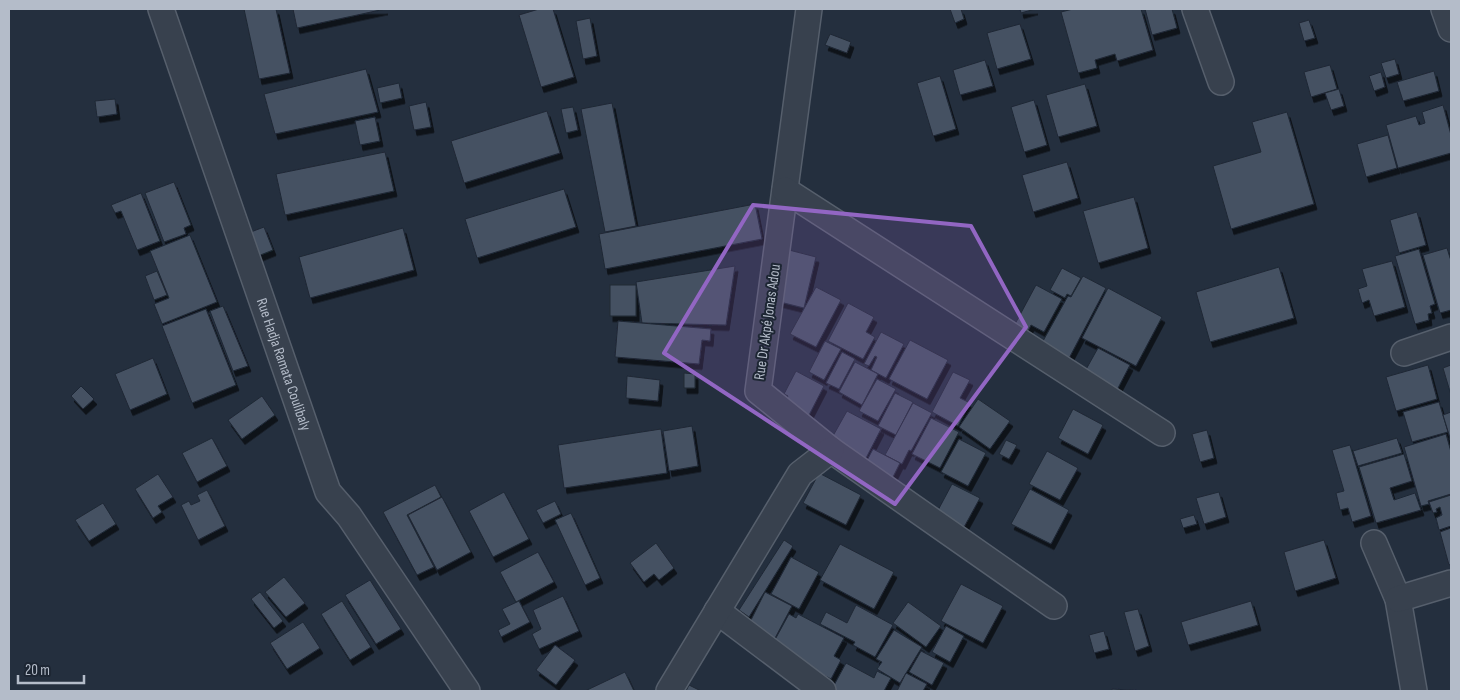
<svg xmlns="http://www.w3.org/2000/svg" width="1460" height="700" viewBox="0 0 1460 700" font-family="'Sofia Sans Condensed',sans-serif">
	<style>
		.building { fill: #455162; stroke: #1f2835; filter: url(#shadow) }
		.lines { fill: none; stroke-linecap: round; stroke-linejoin: round }
		.minor-casing { stroke: #565f6c; stroke-width: 28 }
		.minor { stroke: #38414e; stroke-width: 25 }
		.marked { fill: #9266c3; fill-opacity: 0.2; stroke: #9266c3; stroke-width: 4; stroke-linejoin: round }
		.labels { text-anchor: middle; stroke-width: 4; stroke-linejoin: round; paint-order: stroke }
		.street-label { font-size: 15px; fill: #b4bcc9; stroke: #1d2633 }
	</style>
	<defs>
		<filter id="shadow"><feDropShadow dx="3" dy="5.5" stdDeviation="0" flood-color="#0009"/></filter>
	</defs>
	<rect width="100%" height="100%" fill="#242f3e"/>
	<g class="building">
		<polygon points="244,9 276,9 290,73 259,79"/>
		<polygon points="293,9 385,9 297,28"/>
		<polygon points="539,9 553,9 574,77 541,87 519,15"/>
		<polygon points="950,9 961,9 964,19 955,23"/>
		<polygon points="1020,9 1035,9 1021,13"/>
		<polygon points="1073,9 1141,9 1153,50 1117,61 1115,54 1095,60 1097,68 1078,73 1061,12"/>
		<polygon points="1145,9 1172,9 1177,28 1152,35"/>
		<polygon points="590,18 597,56 583,59 576,21"/>
		<polygon points="1309,20 1315,38 1304,41 1299,23"/>
		<polygon points="1020,24 1031,59 997,69 987,33"/>
		<polygon points="830,34 851,42 847,53 825,45"/>
		<polygon points="1395,59 1399,74 1386,78 1381,63"/>
		<polygon points="985,60 993,86 960,95 953,70"/>
		<polygon points="1330,65 1337,89 1311,97 1304,72"/>
		<polygon points="366,69 378,112 275,134 264,94"/>
		<polygon points="1434,71 1439,91 1403,101 1397,82"/>
		<polygon points="1381,72 1385,87 1374,91 1369,76"/>
		<polygon points="940,76 956,129 933,136 917,83"/>
		<polygon points="399,83 402,98 380,103 377,88"/>
		<polygon points="1085,84 1097,126 1058,137 1046,95"/>
		<polygon points="1339,89 1344,106 1331,110 1325,93"/>
		<polygon points="115,99 117,114 97,117 95,101"/>
		<polygon points="1034,100 1047,145 1024,152 1011,107"/>
		<polygon points="426,102 431,127 414,130 409,106"/>
		<polygon points="612,103 636,226 605,232 581,109"/>
		<polygon points="1443,105 1451,135 1451,153 1398,168 1386,125 1416,116 1419,125 1425,123 1422,112"/>
		<polygon points="573,107 578,130 566,133 561,109"/>
		<polygon points="547,111 560,153 464,183 451,141"/>
		<polygon points="1287,112 1314,204 1231,229 1213,166 1261,152 1252,122"/>
		<polygon points="375,117 380,141 360,145 355,121"/>
		<polygon points="1388,135 1397,168 1366,177 1357,144"/>
		<polygon points="385,152 394,191 285,215 276,174"/>
		<polygon points="1067,162 1078,198 1033,212 1022,175"/>
		<polygon points="174,182 191,225 184,228 186,234 164,242 145,193"/>
		<polygon points="564,189 576,227 477,258 465,219"/>
		<polygon points="141,193 160,241 137,250 121,211 115,213 111,205"/>
		<polygon points="1134,197 1148,248 1098,263 1083,211"/>
		<polygon points="755,204 762,239 605,269 599,234"/>
		<polygon points="1417,212 1426,245 1399,253 1390,220"/>
		<polygon points="264,227 273,250 253,258 243,235"/>
		<polygon points="403,228 414,270 310,298 299,257"/>
		<polygon points="190,235 217,302 162,324 154,304 169,298 150,251"/>
		<polygon points="1447,248 1451,261 1451,310 1440,313 1423,255"/>
		<polygon points="1419,249 1435,304 1430,306 1432,313 1428,314 1429,320 1415,324 1395,256"/>
		<polygon points="789,250 816,257 804,308 776,301"/>
		<polygon points="1392,261 1405,307 1374,316 1369,300 1362,303 1358,289 1367,286 1362,269"/>
		<polygon points="735,266 726,325 642,323 636,282"/>
		<polygon points="1279,267 1294,318 1210,342 1196,292"/>
		<polygon points="1062,268 1081,278 1071,296 1067,294 1065,298 1050,290"/>
		<polygon points="157,271 167,295 154,300 145,276"/>
		<polygon points="1083,276 1106,288 1066,364 1038,350 1068,296 1071,297"/>
		<rect x="610" y="285" width="26" height="31"/>
		<polygon points="1036,285 1062,299 1044,332 1031,325 1027,333 1014,326"/>
		<polygon points="816,287 841,300 816,347 790,334"/>
		<polygon points="1108,288 1162,317 1136,366 1082,338"/>
		<polygon points="848,303 874,317 866,332 875,337 863,359 828,341"/>
		<polygon points="223,306 248,366 233,371 210,311"/>
		<polygon points="206,309 236,385 192,403 162,326"/>
		<polygon points="618,321 711,329 710,341 702,340 699,364 615,357"/>
		<polygon points="881,332 904,344 886,378 871,370 877,357 875,356 869,366 864,364"/>
		<polygon points="910,340 948,360 927,399 889,379"/>
		<polygon points="825,341 841,349 824,380 809,372"/>
		<polygon points="1098,348 1130,365 1117,390 1084,373"/>
		<polygon points="842,352 855,359 839,389 826,383"/>
		<polygon points="153,358 167,394 130,410 115,374"/>
		<polygon points="855,362 878,374 862,405 839,392"/>
		<polygon points="1428,365 1437,399 1396,411 1386,377"/>
		<polygon points="1451,365 1451,395 1443,368"/>
		<polygon points="796,371 824,386 808,417 783,404 788,396 784,394"/>
		<polygon points="953,372 970,380 960,398 970,403 958,426 932,412"/>
		<polygon points="684,373 695,374 695,388 684,388"/>
		<polygon points="627,376 660,380 658,401 626,398"/>
		<polygon points="877,379 896,389 878,421 859,411"/>
		<polygon points="81,386 94,399 83,409 71,396"/>
		<polygon points="895,393 913,402 896,435 878,426"/>
		<polygon points="262,396 275,415 242,439 228,420"/>
		<polygon points="978,399 1010,421 990,449 959,427"/>
		<polygon points="1439,402 1448,432 1412,442 1403,412"/>
		<polygon points="913,403 932,413 911,451 909,450 902,464 885,455"/>
		<polygon points="1073,409 1103,425 1088,454 1058,438"/>
		<polygon points="847,411 881,429 864,462 829,443"/>
		<polygon points="1451,412 1451,441 1443,415"/>
		<polygon points="931,418 959,432 940,468 912,454"/>
		<polygon points="692,426 698,466 669,471 663,431"/>
		<polygon points="661,429 667,473 564,488 558,445"/>
		<polygon points="1207,430 1214,458 1200,462 1192,434"/>
		<polygon points="1446,434 1451,452 1451,494 1428,501 1429,504 1421,506 1404,447"/>
		<polygon points="212,438 227,466 197,482 182,453"/>
		<polygon points="1397,438 1402,453 1358,466 1353,451"/>
		<polygon points="959,439 986,453 968,486 941,472"/>
		<polygon points="1006,440 1017,445 1009,459 999,454"/>
		<polygon points="1350,445 1371,516 1352,522 1348,508 1340,510 1336,493 1344,491 1332,450"/>
		<polygon points="873,449 900,463 891,481 864,466"/>
		<polygon points="1047,451 1078,468 1060,500 1029,484"/>
		<polygon points="1404,454 1412,481 1390,488 1394,500 1415,493 1421,510 1376,523 1359,467"/>
		<polygon points="819,473 861,495 846,525 803,503"/>
		<polygon points="158,474 173,497 158,506 162,512 153,518 135,489"/>
		<polygon points="952,484 980,498 963,529 936,514"/>
		<polygon points="435,485 441,497 407,515 434,567 417,575 383,512"/>
		<polygon points="1030,489 1069,510 1051,544 1011,524"/>
		<polygon points="207,490 225,526 198,540 181,505 189,501 191,505 200,501 197,495"/>
		<polygon points="504,492 529,539 493,557 469,511"/>
		<polygon points="1219,492 1226,517 1204,524 1196,498"/>
		<polygon points="1451,495 1451,526 1439,530 1436,518 1442,515 1440,507 1436,509 1437,512 1433,513 1429,502"/>
		<polygon points="442,497 471,552 437,570 408,515"/>
		<polygon points="555,501 561,514 543,523 536,510"/>
		<polygon points="103,503 116,524 89,541 75,520"/>
		<polygon points="571,513 600,578 585,585 555,520"/>
		<polygon points="1194,515 1197,524 1183,528 1180,519"/>
		<polygon points="1451,528 1451,564 1449,565 1440,532"/>
		<polygon points="784,540 793,546 749,617 739,610"/>
		<polygon points="1324,540 1336,578 1295,591 1284,552"/>
		<polygon points="656,543 674,568 659,580 654,574 644,582 630,563"/>
		<polygon points="840,544 894,572 874,609 820,580"/>
		<polygon points="538,552 554,582 516,602 500,572"/>
		<polygon points="791,557 819,572 799,609 771,594"/>
		<polygon points="284,577 305,603 286,617 265,592"/>
		<polygon points="370,580 401,629 376,644 345,595"/>
		<polygon points="961,584 1003,606 983,643 941,621"/>
		<polygon points="260,592 283,621 274,628 251,599"/>
		<polygon points="765,592 792,606 773,642 747,628"/>
		<polygon points="563,596 579,631 539,649 532,634 541,629 533,610"/>
		<polygon points="342,601 371,647 350,660 321,614"/>
		<polygon points="519,601 530,622 501,637 498,630 510,624 502,609"/>
		<polygon points="1251,601 1258,625 1188,645 1181,622"/>
		<polygon points="908,602 941,626 926,647 893,623"/>
		<polygon points="856,605 893,625 875,657 853,645 855,642 820,624 826,612 847,623"/>
		<polygon points="1138,609 1149,646 1135,651 1124,612"/>
		<polygon points="789,614 796,618 798,614 844,638 834,656 841,660 831,679 771,647"/>
		<polygon points="303,622 320,648 287,669 270,643"/>
		<polygon points="946,626 964,636 950,662 932,652"/>
		<polygon points="894,630 922,647 900,683 877,669 882,662 876,659"/>
		<polygon points="1104,631 1109,649 1094,653 1089,635"/>
		<polygon points="555,645 575,660 556,685 536,670"/>
		<polygon points="921,651 944,663 932,685 909,672"/>
		<polygon points="846,663 874,678 877,671 891,678 884,691 837,691 832,689"/>
		<polygon points="625,672 634,691 585,691"/>
		<polygon points="906,673 927,684 923,691 897,691"/>
		<polygon points="689,685 701,691 686,691"/>
		<polygon points="1112,689 1146,691 1112,691"/>
	</g>
	<g class="lines">
		<g class="minor-casing">
			<g id="minor">
				<path id="s1" d="M161,9l167,483 21,24 118,175"/>
				<polyline points="809,9 758,391 831,450 1054,606"/>
				<polyline points="1195,9 1221,82"/>
				<polyline points="1444,9 1451,29"/>
				<polyline points="785,190 1162,433"/>
				<polyline points="1404,353 1451,337"/>
				<polyline points="1374,543 1398,599 1414,691"/>
				<polyline points="1398,599 1451,583"/>
				<polyline points="717,611 823,691"/>
				<polyline points="669,691 800,474 831,450"/>
			</g>
		</g>
		<use href="#minor" class="minor"/>
	</g>
	<path class="marked" d="M753,205l218,21 55,101 -131,177 -231,-151z"/>
	<g class="labels">
		<g class="street-label">
			<text transform="translate(767 322) rotate(-82)" y="5">Rue Dr Akpé Jonas Adou</text>
			<text dy="5" stroke="none"><textPath href="#s1" startOffset="376">Rue Hadja Ramata Coulibaly</textPath></text>
		</g>
	</g>
	<rect width="1460" height="700" fill="none" stroke="#b4bcc9" stroke-width="20"/>
	<path d="M18 675v8h66v-8" fill="none" stroke="#b4bcc9" stroke-width="2.5"/>
	<text x="25" y="675" font-size="15" fill="#b4bcc9" stroke="#1d2633" stroke-width="4" paint-order="stroke">20 m</text>
</svg>
